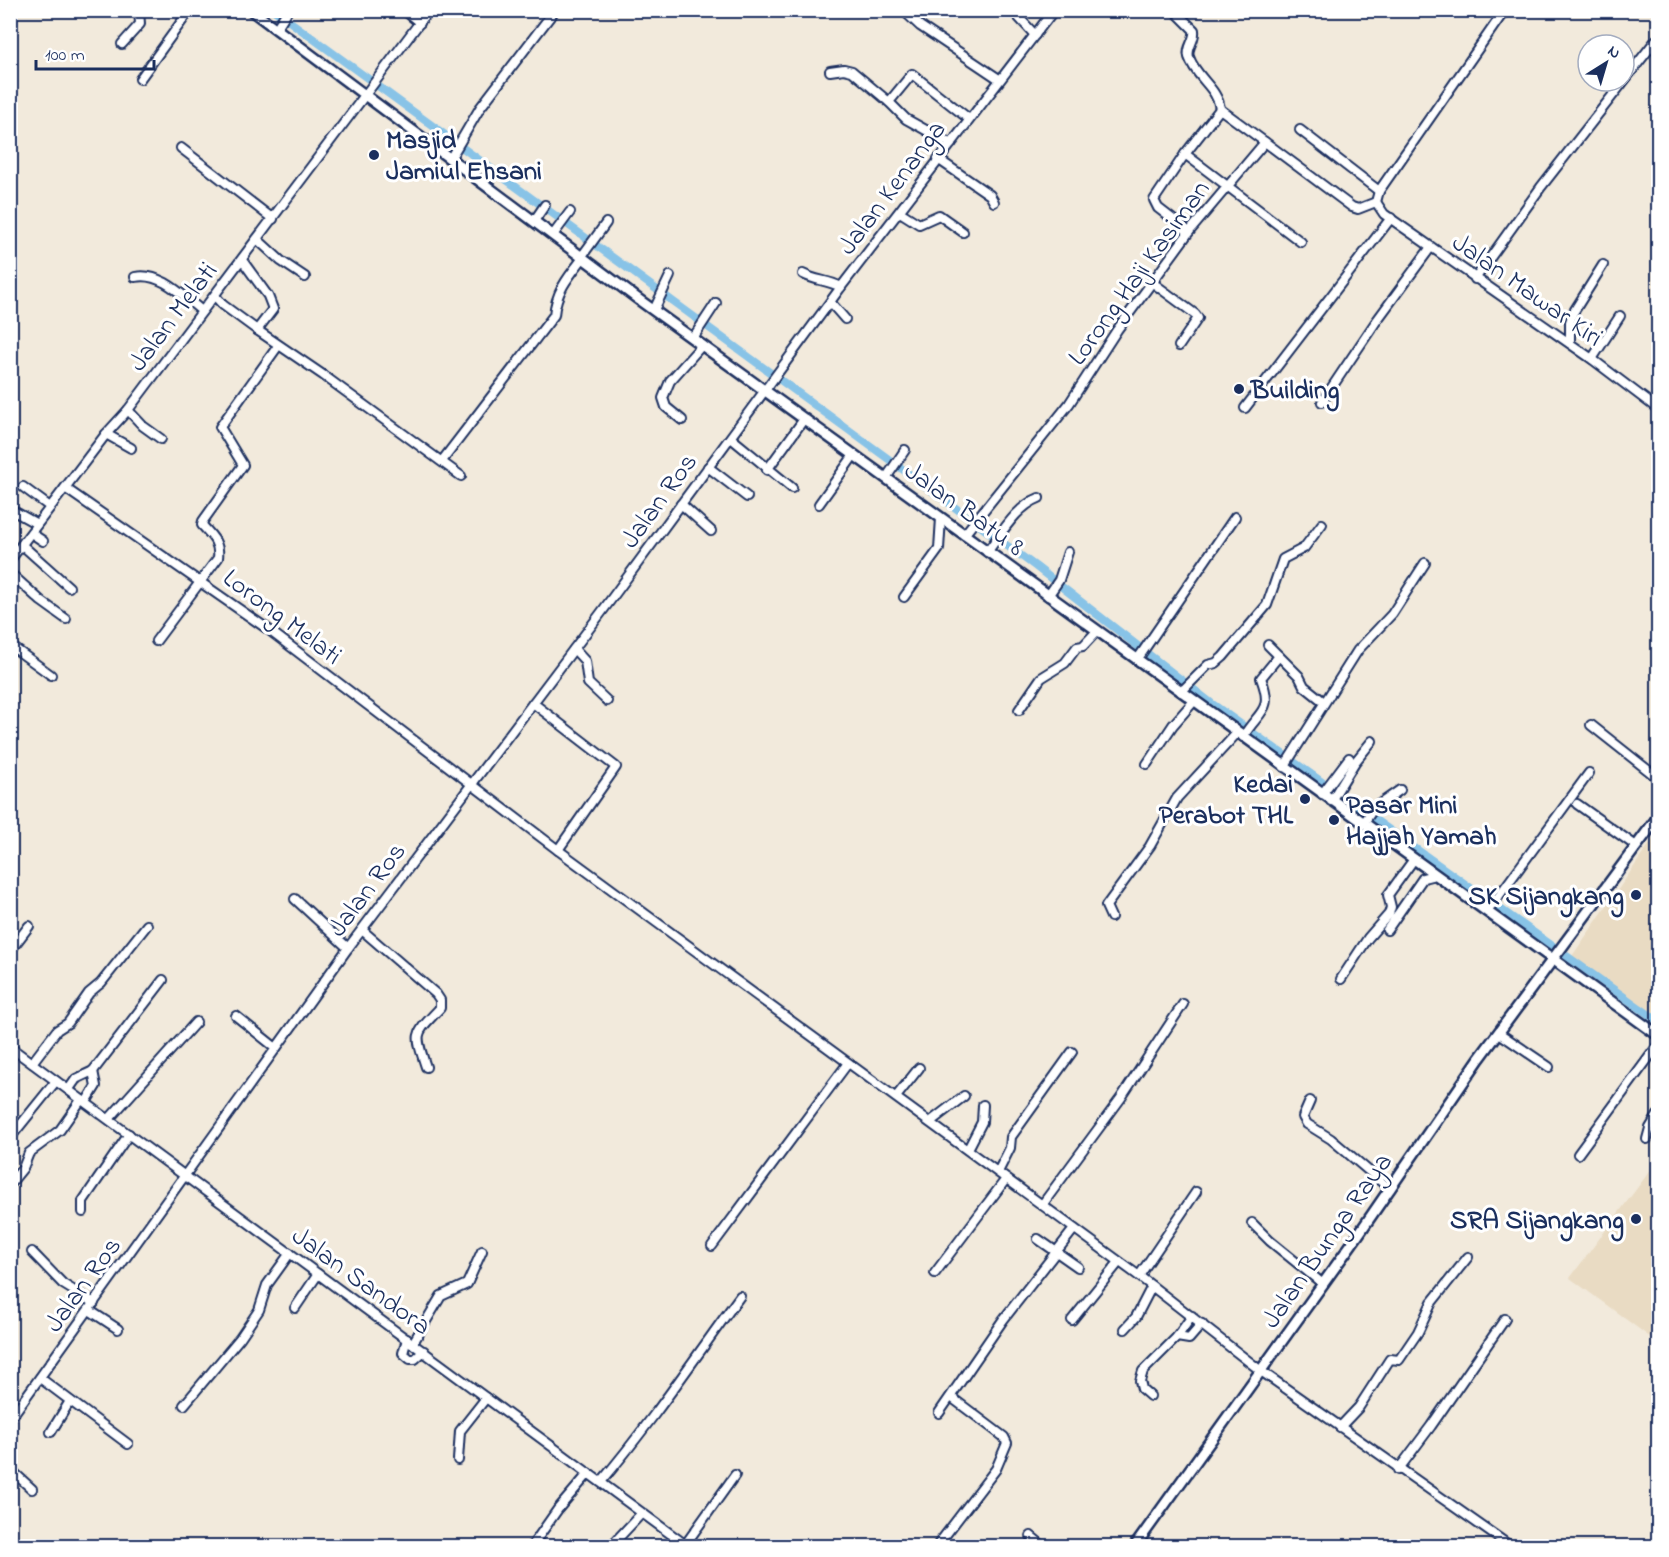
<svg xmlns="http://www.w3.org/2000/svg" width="1669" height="1557" viewBox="0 0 1669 1557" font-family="'Indie Flower',sans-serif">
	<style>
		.built { fill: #e9dbc3 }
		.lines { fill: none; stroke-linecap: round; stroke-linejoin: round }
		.canal { stroke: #88c3e7; stroke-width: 8 }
		.minor-casing { stroke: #1b2f5e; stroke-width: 12 }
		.tertiary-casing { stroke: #1b2f5e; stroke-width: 14 }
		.minor { stroke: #fff; stroke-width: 8 }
		.tertiary { stroke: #fff; stroke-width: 9 }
		.poi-dot { fill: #1b2f5e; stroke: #fff; stroke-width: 2 }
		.labels { text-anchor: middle; stroke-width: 6; stroke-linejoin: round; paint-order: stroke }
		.poi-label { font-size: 27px; font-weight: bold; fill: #1b2f5e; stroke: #fff; text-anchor: start }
		.street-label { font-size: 27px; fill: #1b2f5e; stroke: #fff }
	</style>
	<rect width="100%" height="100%" fill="#f2eadc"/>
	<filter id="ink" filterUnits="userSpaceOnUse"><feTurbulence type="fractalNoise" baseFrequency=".0167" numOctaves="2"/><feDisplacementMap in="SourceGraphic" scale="12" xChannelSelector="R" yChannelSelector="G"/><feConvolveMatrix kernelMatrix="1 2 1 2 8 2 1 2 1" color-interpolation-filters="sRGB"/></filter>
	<g filter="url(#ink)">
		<g class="built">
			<polygon points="1658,832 1658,1020 1570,959"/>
			<polygon points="1658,1160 1658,1343 1570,1278"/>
		</g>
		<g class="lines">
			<polyline class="canal" points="274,10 1035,566 1211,703 1658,1021"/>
			<g class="minor-casing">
				<g id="minor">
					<polyline points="404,10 420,23"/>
					<polyline points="903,10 920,26 999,79"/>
					<polyline points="1012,10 1035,35"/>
					<path d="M1174,10l20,20c2,10 -8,17 -5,27 7,21 29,31 31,52"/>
					<polyline points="1658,10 1658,11"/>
					<polyline points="276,29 288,10"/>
					<polyline points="122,44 140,24 139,10"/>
					<polyline points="830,71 844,69 852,71 889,102"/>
					<polyline points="140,79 190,10"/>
					<polyline points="1300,130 1379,191"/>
					<polyline points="951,144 906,119 889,102 912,74 969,119"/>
					<polyline points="181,148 273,219"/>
					<polyline points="1185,154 1301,242"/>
					<polyline points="450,159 480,108 555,10"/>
					<polyline points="938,159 990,195 994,202"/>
					<polyline points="1376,202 1384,214 1592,359 1658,409"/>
					<polyline points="1376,202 1379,191 1505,10"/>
					<polyline points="900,212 919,224 939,215 963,232"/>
					<polyline points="534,221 545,205"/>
					<polyline points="1189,232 1158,208 1154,200 1185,154 1220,109 1265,142"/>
					<polyline points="553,235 570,212"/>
					<polyline points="257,239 281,261 305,277"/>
					<polyline points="582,256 606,223"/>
					<polyline points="242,260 268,296 273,309 257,330 323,375 461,476"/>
					<path d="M803,274c13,7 25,6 38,13"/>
					<path d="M135,277c25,-6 49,20 67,34"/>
					<polyline points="1475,279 1541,187 1656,40"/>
					<polyline points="1153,283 1195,314 1198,318 1179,346"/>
					<polyline points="215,296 223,305 257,330"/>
					<polyline points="831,303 845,319"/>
					<polyline points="654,310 670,276"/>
					<polyline points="693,338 716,303"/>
					<polyline points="1570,343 1570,322 1573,313 1603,265"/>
					<polyline points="1592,359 1620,316"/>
					<polyline points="1322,402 1375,323 1431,247"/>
					<polyline points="1245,408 1391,218"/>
					<polyline points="128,410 143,426 161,439"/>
					<polyline points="682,420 666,407 663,398 670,381 702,345"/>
					<polyline points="106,434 131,448"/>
					<polyline points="731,438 792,488"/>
					<path d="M442,461l112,-146c2,-24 15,-39 29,-57"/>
					<polyline points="708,467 747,497"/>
					<polyline points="767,470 804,419"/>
					<polyline points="886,478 905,450"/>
					<polyline points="23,487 50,507"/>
					<polyline points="65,488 269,630 558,850 1139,1276 1261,1371 1510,1546"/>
					<polyline points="681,504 711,531"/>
					<polyline points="819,504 854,455"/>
					<polyline points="10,509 37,524"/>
					<polyline points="31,533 43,541"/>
					<polyline points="964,535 1069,404 1117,330 1189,232 1265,142 1352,207 1358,209 1376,202"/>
					<polyline points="22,545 69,587"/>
					<path d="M987,552c15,-19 29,-45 52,-54"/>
					<polyline points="10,560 106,434 128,410 429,10"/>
					<polyline points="10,573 41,601 66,619"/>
					<polyline points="1048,596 1059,580 1068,552"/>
					<polyline points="904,597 939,549 941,518"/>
					<path d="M156,641l62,-83c2,-15 -6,-22 -16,-33l1,-4 40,-56 -23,-38 58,-81"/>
					<polyline points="10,645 51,675"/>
					<polyline points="1268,645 1299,676 1304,686 1324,702"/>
					<polyline points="574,649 585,661 588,683 607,701"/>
					<polyline points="1137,660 1235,517"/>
					<polyline points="1181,692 1208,665 1216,663 1223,657 1267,605 1283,559 1304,548 1322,524"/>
					<polyline points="533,703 616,767 558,850"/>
					<polyline points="1019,710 1041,678 1065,663 1077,647 1083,646 1097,631"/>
					<polyline points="1591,725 1658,778"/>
					<path d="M1243,737c16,-27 31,-25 18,-59l18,-22"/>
					<polyline points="1147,764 1173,725 1194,701"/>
					<polyline points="1284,767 1358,650 1392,614 1425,563"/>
					<polyline points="1322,794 1349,758"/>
					<polyline points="1331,801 1355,762 1372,741"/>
					<polyline points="1577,804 1636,846"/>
					<polyline points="1363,824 1374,808 1400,790"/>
					<polyline points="295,899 348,948"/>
					<polyline points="1487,912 1589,773"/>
					<polyline points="1111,917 1106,906 1150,846 1177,798 1237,733"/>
					<path d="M362,930l74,64 4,6v8c-25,27 -26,23 -14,59"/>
					<polyline points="1387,930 1423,878 1435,875"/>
					<polyline points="10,951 29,926"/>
					<polyline points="1341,979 1368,938 1389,914 1391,907 1388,895 1414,859"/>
					<polyline points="236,1016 276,1048"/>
					<polyline points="1499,1033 1549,1067"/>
					<polyline points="10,1047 687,1546"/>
					<polyline points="32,1063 57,1030 68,1023 89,993 101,983 147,925"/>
					<polyline points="69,1089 76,1079 93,1071 163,980"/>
					<polyline points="896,1097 919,1068"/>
					<polyline points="1310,1101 1303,1117 1307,1124 1331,1139 1390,1189"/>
					<polyline points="86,1102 96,1086 93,1071"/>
					<polyline points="109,1119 196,1022"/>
					<polyline points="930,1122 964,1096"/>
					<polyline points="10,1138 56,1081"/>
					<polyline points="1647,1139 1650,1128 1658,1115"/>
					<polyline points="968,1149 982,1122 983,1105"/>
					<polyline points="1578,1154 1658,1045"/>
					<polyline points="998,1172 1010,1148 1011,1137 1072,1052"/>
					<polyline points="10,1184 23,1168 29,1153 60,1130 81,1100"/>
					<polyline points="1042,1205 1121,1098 1183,1004"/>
					<polyline points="83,1212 83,1201 129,1134"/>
					<polyline points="1252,1223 1270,1241 1323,1284"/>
					<polyline points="1038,1239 1078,1267"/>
					<polyline points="712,1246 848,1063"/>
					<polyline points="32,1252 63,1284 94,1303"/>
					<polyline points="935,1273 1006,1179"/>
					<polyline points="1139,1276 1196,1192"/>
					<polyline points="295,1308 318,1274"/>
					<polyline points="89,1310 118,1329"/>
					<polyline points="1072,1320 1119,1262"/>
					<polyline points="1125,1329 1136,1317 1152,1286"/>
					<polyline points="1177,1337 1189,1339 1202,1324"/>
					<polyline points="407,1339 403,1353 410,1359 415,1359 424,1351"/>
					<polyline points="413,1343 441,1296 467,1284 482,1251"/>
					<polyline points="40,1378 128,1444"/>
					<polyline points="1150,1396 1142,1389 1140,1381 1143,1371 1177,1337 1192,1316"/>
					<polyline points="184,1405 240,1338 259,1310 267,1285 290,1253"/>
					<polyline points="939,1413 1003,1320 1074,1229"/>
					<polyline points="10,1419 348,948 601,613 841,287 1054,10"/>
					<polyline points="1340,1427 1359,1407 1390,1359 1399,1360 1418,1332 1432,1302 1468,1257"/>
					<polyline points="51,1432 70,1401"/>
					<polyline points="458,1460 460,1431 486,1398"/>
					<polyline points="10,1469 32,1489"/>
					<polyline points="1398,1470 1431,1426 1505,1319"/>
					<path d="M601,1482c50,-59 93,-123 139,-186"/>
					<polyline points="1031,1536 1043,1546"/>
					<polyline points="685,1545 735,1475"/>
					<polyline points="532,1546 558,1509 588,1474"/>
					<polyline points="611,1546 641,1514"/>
					<polyline points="668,1546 677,1539"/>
					<polyline points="937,1546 996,1469 1007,1443 1004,1437 951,1397"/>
				</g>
			</g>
			<g class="tertiary-casing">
				<g id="tertiary">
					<polyline points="251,10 642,302 1658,1035"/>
					<polyline points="1135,1546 1358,1235 1479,1059 1658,817"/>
				</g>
			</g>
			<use href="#minor" class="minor"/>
			<use href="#tertiary" class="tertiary"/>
		</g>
	</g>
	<g class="poi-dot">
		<circle cx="374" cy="155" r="6"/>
		<circle cx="1239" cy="389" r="6"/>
		<circle cx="1305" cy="799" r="6"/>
		<circle cx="1334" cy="820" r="6"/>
		<circle cx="1636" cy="895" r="6"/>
		<circle cx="1636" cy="1219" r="6"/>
	</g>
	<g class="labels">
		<g class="poi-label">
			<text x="386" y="148">Masjid<tspan x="386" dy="31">Jamiul Ehsani</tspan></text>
			<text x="1251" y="398">Building</text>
			<text x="1293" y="792" text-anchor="end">Kedai<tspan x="1293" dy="31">Perabot THL</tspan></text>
			<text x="1346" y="813">Pasar Mini<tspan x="1346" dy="31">Hajjah Yamah</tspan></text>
			<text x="1624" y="904" text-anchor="end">SK Sijangkang</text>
			<text x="1624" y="1228" text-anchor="end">SRA Sijangkang</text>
		</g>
		<g class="street-label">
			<text transform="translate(891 187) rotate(-53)" y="9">Jalan Kenanga</text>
			<text transform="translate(1138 272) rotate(-54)" y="9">Lorong Haji Kasiman</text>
			<text transform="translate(1528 289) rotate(35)" y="9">Jalan Mawar Kiri</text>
			<text transform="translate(172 316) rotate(-53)" y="9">Jalan Melati</text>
			<text transform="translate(658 500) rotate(-54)" y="9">Jalan Ros</text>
			<text transform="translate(965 508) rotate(36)" y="9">Jalan Batu 8</text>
			<text transform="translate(283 616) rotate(37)" y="9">Lorong Melati</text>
			<text transform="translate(366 889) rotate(-53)" y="9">Jalan Ros</text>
			<text transform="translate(1326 1240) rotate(-55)" y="9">Jalan Bunga Raya</text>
			<text transform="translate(362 1280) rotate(36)" y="9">Jalan Sandora</text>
			<text transform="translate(82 1284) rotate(-54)" y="9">Jalan Ros</text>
		</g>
	</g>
	<rect width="1669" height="1557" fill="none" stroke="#fff" stroke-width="36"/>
	<rect x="18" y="18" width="1633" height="1521" fill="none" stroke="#1b2f5e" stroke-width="2" filter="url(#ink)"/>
	<g transform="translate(1606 63) rotate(37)"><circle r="28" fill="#ffffff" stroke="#a4acbf" stroke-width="1.5"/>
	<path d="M0-4.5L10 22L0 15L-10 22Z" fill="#1b2f5e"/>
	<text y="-9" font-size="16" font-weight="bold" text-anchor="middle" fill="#1b2f5e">N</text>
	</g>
	<path d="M36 60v9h118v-9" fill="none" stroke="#1b2f5e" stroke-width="3"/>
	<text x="45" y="60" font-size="18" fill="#1b2f5e" stroke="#ffffff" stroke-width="4.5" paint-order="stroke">100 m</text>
</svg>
